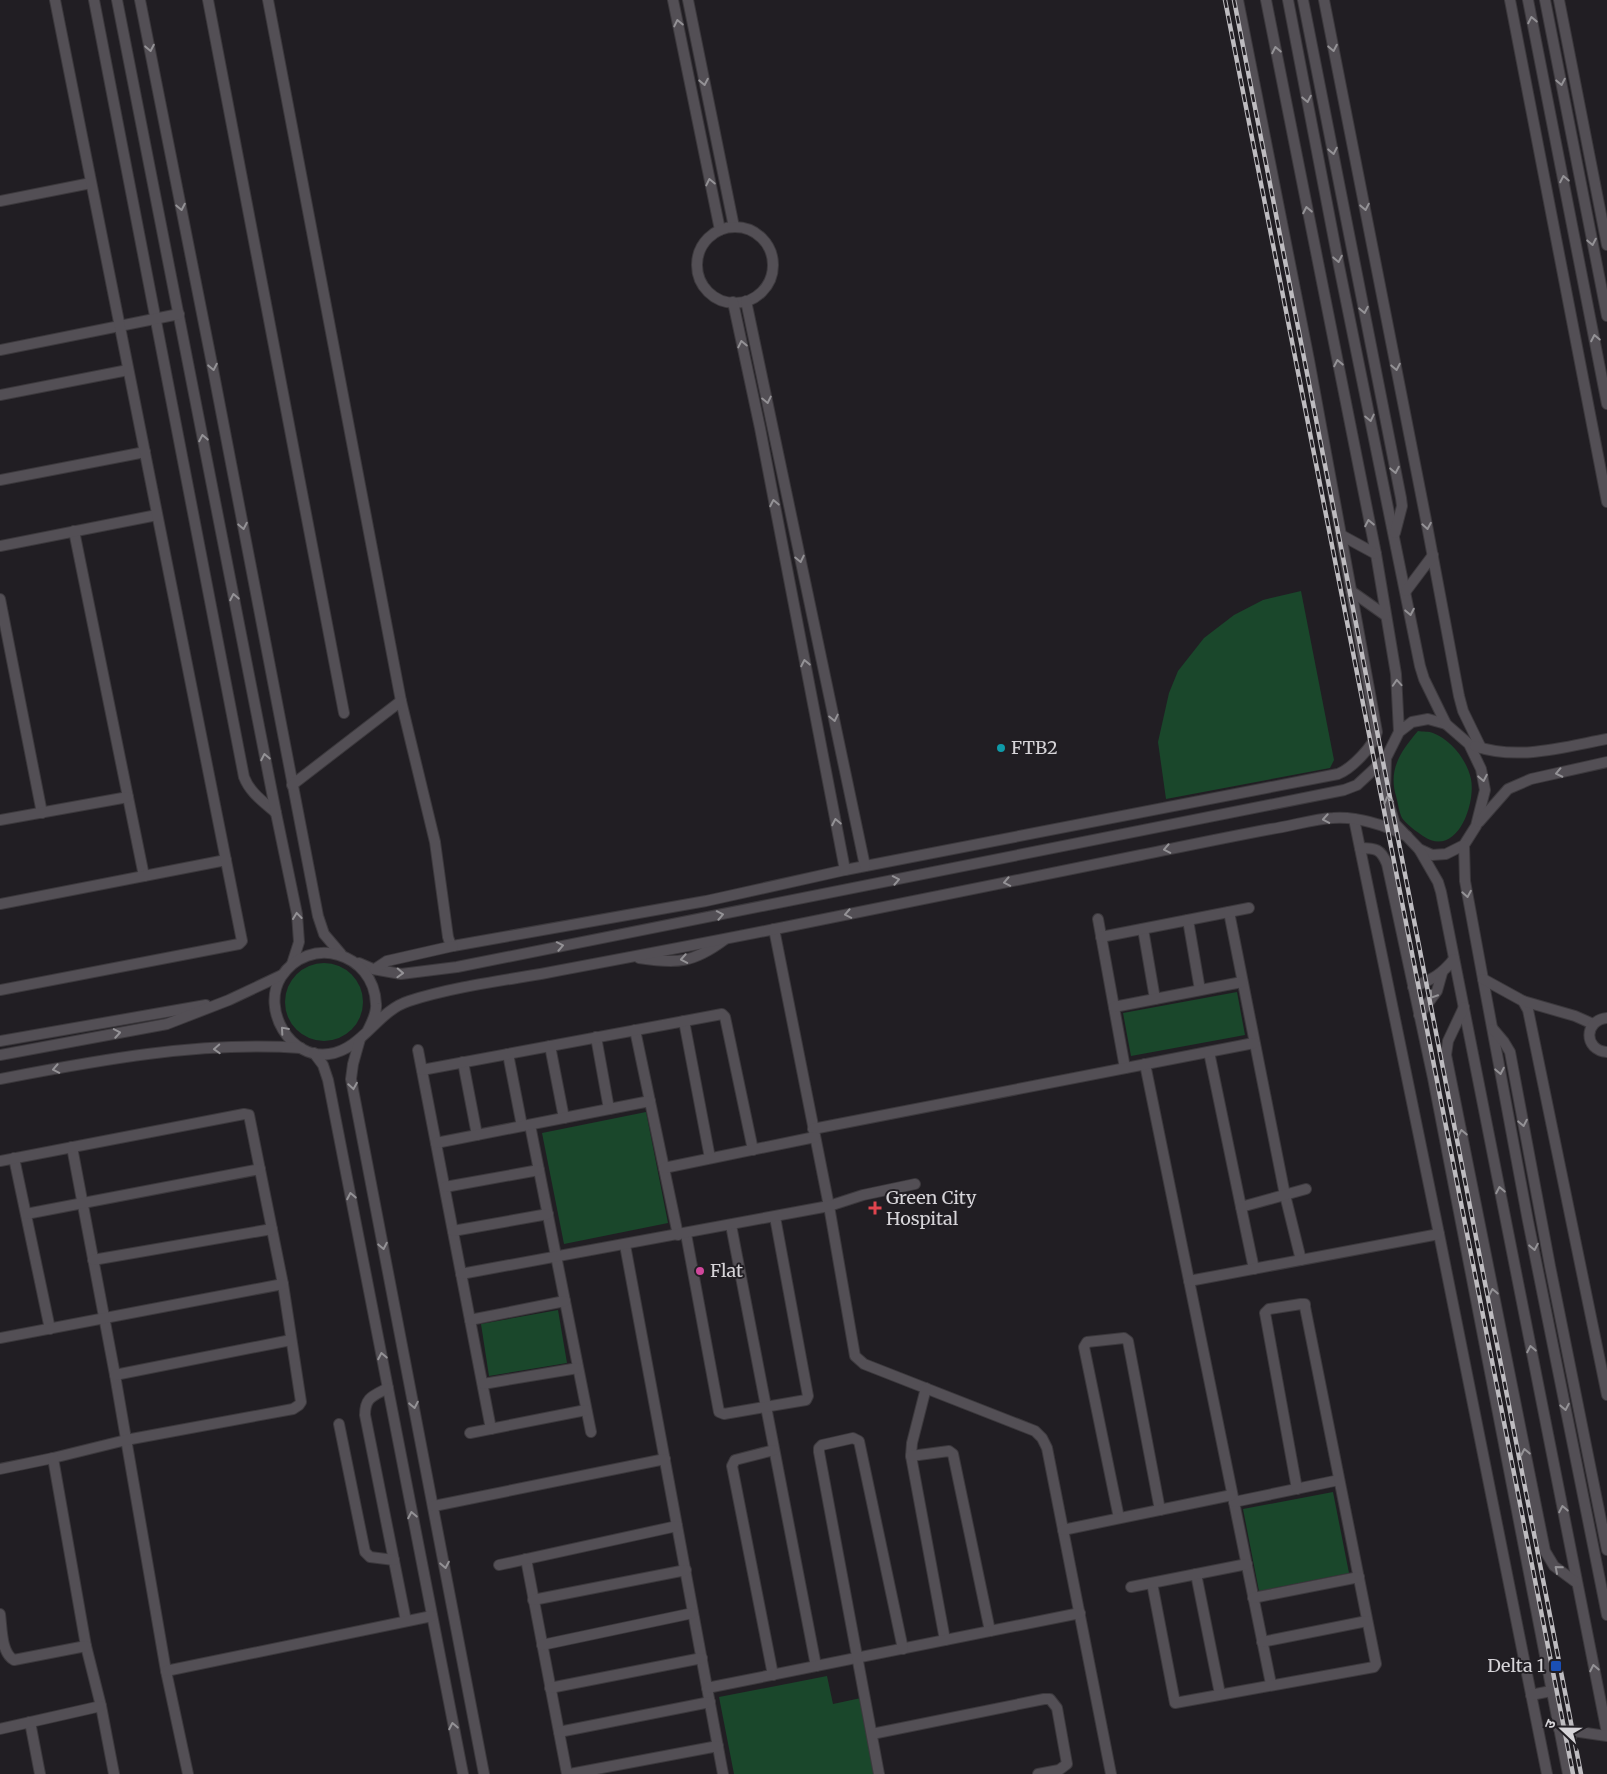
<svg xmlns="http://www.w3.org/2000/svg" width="1607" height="1774" viewBox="0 0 1607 1774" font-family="Merriweather,'Noto Sans Devanagari',serif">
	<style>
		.green { fill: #1a472b }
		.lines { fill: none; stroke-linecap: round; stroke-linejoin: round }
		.minor-casing { stroke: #3c393d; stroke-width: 12 }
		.minor { stroke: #534f55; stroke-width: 10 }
		.rail-casing { stroke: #bebcc0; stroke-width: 4.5 }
		.rail { stroke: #211e23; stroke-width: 2.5; stroke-dasharray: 8; stroke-linecap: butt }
		.oneway { stroke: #949296 }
		.culture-dot { fill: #0f9aa8; stroke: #211e23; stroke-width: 2 }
		.health-dot { fill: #e0444e; stroke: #211e23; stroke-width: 2 }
		.hotel-dot { fill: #d1479c; stroke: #211e23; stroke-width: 2 }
		.transit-dot { fill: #1a4fb4; stroke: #211e23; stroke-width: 2 }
		.labels { text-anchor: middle; stroke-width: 4; stroke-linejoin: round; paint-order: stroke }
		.poi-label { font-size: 18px; fill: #d6d4d8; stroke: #211e23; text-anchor: start }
	</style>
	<rect width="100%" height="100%" fill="#211e23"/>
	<g class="green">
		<polygon points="1301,591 1334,760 1330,768 1166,799 1158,742 1169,693 1178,671 1204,638 1234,615 1263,600"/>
		<path d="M1418,731c5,1 11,0 15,2 18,7 34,27 38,46 5,26 -15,80 -48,57 -6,-4 -17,-12 -21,-18 -3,-6 -4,-15 -6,-22 -8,-27 5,-45 22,-65z"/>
		<circle cx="324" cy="1002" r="39"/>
		<polygon points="1237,992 1245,1035 1131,1056 1123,1013"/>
		<polygon points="646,1112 668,1223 564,1244 542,1133"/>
		<polygon points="558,1310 567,1363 489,1376 481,1324"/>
		<polygon points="1333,1492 1349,1573 1259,1591 1243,1509"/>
		<polygon points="827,1676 833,1704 861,1698 876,1774 734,1774 719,1697"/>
	</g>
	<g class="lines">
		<g class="minor-casing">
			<g id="minor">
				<path d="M94,0l150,777c6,16 20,25 32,36"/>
				<polyline points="117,0 276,813 297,914 299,942 292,964"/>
				<polyline points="140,0 211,359 318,916 324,934 341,954"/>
				<polyline points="208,0 344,713"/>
				<path d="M268,0l133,701 34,141 13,95 2,6 3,3 253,-45 139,-31 493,-96c13,-5 36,-28 39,-42l-68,-372 -71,-360"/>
				<polyline points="673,0 720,230"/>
				<polyline points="688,0 734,227"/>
				<polyline points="1266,0 1376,554 1396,674 1399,732 1386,758 1385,793 1395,824 1419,849 1432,855 1446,854 1464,845 1476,826 1485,790 1481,769 1469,744 1446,724 1428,719 1412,722 1399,732"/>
				<polyline points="1288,0 1339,266 1420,666 1424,679 1446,724"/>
				<polyline points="1303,0 1401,498 1402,506 1395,533"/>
				<polyline points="1324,0 1426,520 1459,696 1463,711 1481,748"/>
				<polyline points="1510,0 1607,502"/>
				<polyline points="1528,0 1607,404"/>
				<polyline points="1545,0 1607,316"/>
				<polyline points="1559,0 1607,245"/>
				<polyline points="0,201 91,183"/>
				<circle cx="735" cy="265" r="38"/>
				<polyline points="746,301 865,866"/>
				<polyline points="733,302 760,428 845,870"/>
				<polyline points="0,350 179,314"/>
				<polyline points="0,395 128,370"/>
				<polyline points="0,480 145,452"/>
				<polyline points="74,531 144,876"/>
				<polyline points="1341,535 1376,554"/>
				<polyline points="0,546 157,515"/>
				<polyline points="1351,591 1385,615"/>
				<polyline points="1406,591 1433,555"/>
				<polyline points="0,599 42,813"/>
				<path d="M1475,746c43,15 89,1 132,-7"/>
				<polyline points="292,785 401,701"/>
				<polyline points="1354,819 1439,1234 1547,1774"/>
				<polyline points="0,820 128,797"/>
				<polyline points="1479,822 1508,789 1531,779 1607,762"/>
				<polyline points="1464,845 1465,881 1483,979 1528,1221 1607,1615"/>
				<path d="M1360,848c16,0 21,1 27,16l46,214 135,696"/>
				<polyline points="1419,849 1438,882 1441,892 1607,1733"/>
				<polyline points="0,904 226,860"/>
				<polyline points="1229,912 1285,1195 1301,1260"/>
				<polyline points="1098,919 1125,1068"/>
				<polyline points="1188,920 1200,990"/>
				<polyline points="774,929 829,1206 855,1356 864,1364 1035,1431 1042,1438 1047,1448 1111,1774"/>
				<polyline points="1143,929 1155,999"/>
				<polyline points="1101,937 1249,908"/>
				<path d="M639,958c38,6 54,5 85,-18"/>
				<polyline points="359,963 373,969 401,974 457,967 1344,790 1357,785 1386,758"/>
				<polyline points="375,969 387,961 453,946"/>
				<polyline points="1483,979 1523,1001 1528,1010 1607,1395"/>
				<path d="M1413,987c20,-8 28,-12 41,-28"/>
				<polyline points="0,990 239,944 242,941 55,0"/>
				<polyline points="1523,1001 1575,1016 1593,1024"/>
				<polyline points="1114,1007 1242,982"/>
				<polyline points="1464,1007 1448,1041 1446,1055 1545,1551 1554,1566 1577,1583"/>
				<polyline points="1419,1015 1437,991 1442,973"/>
				<path d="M1607,1018c-23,2 -24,32 0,34"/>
				<polyline points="684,1021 710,1158"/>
				<polyline points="1493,1029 1504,1042 1510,1052 1550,1266 1607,1550"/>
				<path d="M368,1030c4,-8 9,-17 8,-26 -2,-52 -67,-70 -95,-27 -20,32 9,83 48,77 34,-5 48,-43 80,-53 44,-14 91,-20 137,-28 80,-15 160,-30 239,-46 119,-24 238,-48 356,-72 44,-9 87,-18 130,-26 21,-3 42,-10 62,-11 26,-2 51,7 74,18"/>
				<polyline points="635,1030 678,1235"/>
				<polyline points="596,1037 609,1109"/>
				<polyline points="360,1039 353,1064 351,1079 484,1774"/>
				<polyline points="0,1041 206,1005"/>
				<polyline points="550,1046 564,1118"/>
				<polyline points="418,1050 491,1429"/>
				<polyline points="1209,1052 1241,1207 1306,1189"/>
				<polyline points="314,1053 323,1065 328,1080 463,1774"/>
				<polyline points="508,1054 522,1126"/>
				<polyline points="0,1055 167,1024 229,1000 282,975"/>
				<polyline points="463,1062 477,1135"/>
				<polyline points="1145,1064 1271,1684"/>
				<polyline points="422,1070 722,1014 725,1017 753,1150"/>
				<path d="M0,1079c99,-19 200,-38 301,-31"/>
				<polyline points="530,1125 591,1432"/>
				<polyline points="813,1129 1254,1043"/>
				<polyline points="436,1143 650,1101"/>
				<polyline points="72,1147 115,1375 166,1671 188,1774"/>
				<polyline points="14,1158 50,1329"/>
				<polyline points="0,1161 244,1114 249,1115 283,1284 301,1402 299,1405 293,1409 126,1440 53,1458 0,1469"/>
				<polyline points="664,1168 815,1137"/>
				<polyline points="445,1187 539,1170"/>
				<polyline points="1241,1207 1254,1269"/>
				<polyline points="26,1214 260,1169"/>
				<polyline points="731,1225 816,1666"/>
				<polyline points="453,1231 548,1214"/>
				<polyline points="686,1234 719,1412 724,1414 806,1400 808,1396 775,1217"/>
				<polyline points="625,1245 723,1774"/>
				<polyline points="93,1260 272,1229"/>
				<polyline points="461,1274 829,1206 863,1195 915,1184"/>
				<polyline points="1189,1281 1439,1234"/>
				<polyline points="470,1320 565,1301"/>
				<polyline points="0,1338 283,1284"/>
				<polyline points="115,1375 291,1340"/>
				<polyline points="483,1384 578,1368"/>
				<path d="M388,1388c-15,8 -23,9 -23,27l41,206"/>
				<polyline points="926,1388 912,1443 911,1456 945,1640"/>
				<polyline points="339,1424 365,1552 370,1557 394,1560"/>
				<polyline points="470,1433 586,1410"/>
				<polyline points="911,1456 949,1451 953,1454 990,1631"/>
				<polyline points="53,1458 86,1646 101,1706 114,1774"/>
				<polyline points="1234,1502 1339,1480"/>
				<polyline points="434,1506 665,1459"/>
				<polyline points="1119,1518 1084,1347 1087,1342 1124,1338 1128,1341 1160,1510"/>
				<polyline points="1063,1530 1232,1495"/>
				<polyline points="526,1559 567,1774"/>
				<polyline points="499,1565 677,1526"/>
				<polyline points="1196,1574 1220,1694"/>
				<polyline points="1152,1583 1175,1703 1374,1667 1376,1664 1305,1307 1305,1304 1301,1304 1269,1309 1265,1313 1297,1489"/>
				<polyline points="1131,1587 1247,1564"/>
				<polyline points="1253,1598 1359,1577"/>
				<polyline points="533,1600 686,1570"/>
				<path d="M0,1614c2,14 1,39 14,46l72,-14"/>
				<polyline points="1262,1642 1367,1621"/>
				<polyline points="542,1645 693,1613"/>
				<polyline points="166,1671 432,1616"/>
				<polyline points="773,1675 732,1466 735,1460 774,1450"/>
				<polyline points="550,1688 702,1658"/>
				<polyline points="707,1688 1080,1613"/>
				<polyline points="1531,1695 1551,1691"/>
				<polyline points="30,1722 40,1774"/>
				<polyline points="0,1729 101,1706"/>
				<polyline points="1559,1729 1607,1736"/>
				<polyline points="559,1732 710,1702"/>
				<polyline points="872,1734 1044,1699 1050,1699 1057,1708 1067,1764 1059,1770 1038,1774"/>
				<polyline points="570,1774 718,1746"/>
				<polyline points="879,1774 819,1452 819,1448 822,1445 853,1438 859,1441 903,1649"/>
			</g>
		</g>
		<use href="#minor" class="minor"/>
		<g class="rail-casing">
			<g id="rail">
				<polyline points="1225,0 1573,1774"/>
				<polyline points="1234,0 1581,1774"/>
			</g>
		</g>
		<use href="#rail" class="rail"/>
	</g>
	<defs><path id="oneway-chevron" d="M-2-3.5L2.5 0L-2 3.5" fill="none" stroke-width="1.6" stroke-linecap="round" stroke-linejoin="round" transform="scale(1.25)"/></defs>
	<g class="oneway">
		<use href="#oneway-chevron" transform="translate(1532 20) rotate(-101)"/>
		<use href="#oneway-chevron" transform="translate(678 23) rotate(-102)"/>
		<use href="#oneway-chevron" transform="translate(150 48) rotate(79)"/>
		<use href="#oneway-chevron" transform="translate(1333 48) rotate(79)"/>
		<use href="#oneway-chevron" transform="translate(1276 50) rotate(-101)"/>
		<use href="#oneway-chevron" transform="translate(704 82) rotate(79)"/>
		<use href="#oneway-chevron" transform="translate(1561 82) rotate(79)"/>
		<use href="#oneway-chevron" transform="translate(1307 99) rotate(79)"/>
		<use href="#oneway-chevron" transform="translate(1333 151) rotate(79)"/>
		<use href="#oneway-chevron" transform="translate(1564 179) rotate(-101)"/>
		<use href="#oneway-chevron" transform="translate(710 182) rotate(-102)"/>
		<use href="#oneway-chevron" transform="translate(181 207) rotate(79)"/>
		<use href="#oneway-chevron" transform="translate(1365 207) rotate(79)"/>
		<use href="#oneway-chevron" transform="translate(1307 210) rotate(-101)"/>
		<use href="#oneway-chevron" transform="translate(1592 242) rotate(79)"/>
		<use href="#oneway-chevron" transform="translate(1338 259) rotate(79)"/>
		<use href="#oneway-chevron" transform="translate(1364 310) rotate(79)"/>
		<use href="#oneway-chevron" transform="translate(1595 338) rotate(-101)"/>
		<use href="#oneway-chevron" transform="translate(742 344) rotate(-102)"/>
		<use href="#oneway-chevron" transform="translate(1338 363) rotate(-101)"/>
		<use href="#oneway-chevron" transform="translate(213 367) rotate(79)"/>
		<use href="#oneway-chevron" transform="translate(1396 367) rotate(79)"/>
		<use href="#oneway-chevron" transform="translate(767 400) rotate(78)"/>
		<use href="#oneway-chevron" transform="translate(1370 418) rotate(78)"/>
		<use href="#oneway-chevron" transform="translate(203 438) rotate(-101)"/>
		<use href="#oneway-chevron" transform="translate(1395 470) rotate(79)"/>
		<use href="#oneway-chevron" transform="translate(774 503) rotate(-101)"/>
		<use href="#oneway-chevron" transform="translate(1369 523) rotate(-101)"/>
		<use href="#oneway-chevron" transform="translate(243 526) rotate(79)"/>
		<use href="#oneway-chevron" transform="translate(1427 526) rotate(80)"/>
		<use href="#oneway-chevron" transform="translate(800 559) rotate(78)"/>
		<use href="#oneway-chevron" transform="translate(234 597) rotate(-101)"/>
		<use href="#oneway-chevron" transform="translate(1410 612) rotate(79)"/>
		<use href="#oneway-chevron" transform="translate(805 663) rotate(-101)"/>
		<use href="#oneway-chevron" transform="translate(1397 683) rotate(-94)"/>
		<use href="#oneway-chevron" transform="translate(834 718) rotate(78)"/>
		<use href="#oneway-chevron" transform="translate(265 757) rotate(-101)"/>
		<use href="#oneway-chevron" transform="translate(1559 773) rotate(168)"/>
		<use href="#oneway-chevron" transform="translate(1483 778) rotate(79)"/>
		<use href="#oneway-chevron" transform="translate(1388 800) rotate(-105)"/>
		<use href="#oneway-chevron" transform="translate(1326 819) rotate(170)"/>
		<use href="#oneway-chevron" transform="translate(836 822) rotate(-101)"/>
		<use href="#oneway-chevron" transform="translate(1167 849) rotate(169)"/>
		<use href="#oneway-chevron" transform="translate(896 880) rotate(-11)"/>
		<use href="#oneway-chevron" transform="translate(1007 882) rotate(169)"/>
		<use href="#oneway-chevron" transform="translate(1467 894) rotate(80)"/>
		<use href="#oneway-chevron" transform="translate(848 914) rotate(169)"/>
		<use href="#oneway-chevron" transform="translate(720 915) rotate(-11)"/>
		<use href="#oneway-chevron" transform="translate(297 916) rotate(-97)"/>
		<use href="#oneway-chevron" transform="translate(560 946) rotate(-11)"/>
		<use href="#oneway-chevron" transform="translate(684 959) rotate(170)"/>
		<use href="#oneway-chevron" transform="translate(400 973) rotate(2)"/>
		<use href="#oneway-chevron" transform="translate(1433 995) rotate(123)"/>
		<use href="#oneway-chevron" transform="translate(284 1030) rotate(-131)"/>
		<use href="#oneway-chevron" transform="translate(117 1033) rotate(-10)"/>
		<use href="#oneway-chevron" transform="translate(217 1049) rotate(177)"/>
		<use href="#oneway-chevron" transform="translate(56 1069) rotate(169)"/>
		<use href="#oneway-chevron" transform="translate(1500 1071) rotate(79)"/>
		<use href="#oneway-chevron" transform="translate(353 1086) rotate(81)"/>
		<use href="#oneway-chevron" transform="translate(1523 1123) rotate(79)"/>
		<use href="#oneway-chevron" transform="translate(1462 1133) rotate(-101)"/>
		<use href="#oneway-chevron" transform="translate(1500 1190) rotate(-101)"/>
		<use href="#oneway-chevron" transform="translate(351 1196) rotate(-101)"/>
		<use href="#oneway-chevron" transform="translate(383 1246) rotate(79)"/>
		<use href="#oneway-chevron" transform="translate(1534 1247) rotate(79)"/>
		<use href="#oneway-chevron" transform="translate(1493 1292) rotate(-101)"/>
		<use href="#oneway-chevron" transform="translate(1531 1349) rotate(-101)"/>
		<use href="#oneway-chevron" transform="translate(382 1356) rotate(-101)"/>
		<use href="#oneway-chevron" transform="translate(414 1405) rotate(79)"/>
		<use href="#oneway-chevron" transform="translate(1565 1407) rotate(79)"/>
		<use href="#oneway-chevron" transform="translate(1525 1452) rotate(-101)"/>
		<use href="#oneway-chevron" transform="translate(1563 1509) rotate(-101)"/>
		<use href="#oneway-chevron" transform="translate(412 1515) rotate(-101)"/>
		<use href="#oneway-chevron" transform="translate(445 1565) rotate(79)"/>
		<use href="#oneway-chevron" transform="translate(1558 1569) rotate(-139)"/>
		<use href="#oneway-chevron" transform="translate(1594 1668) rotate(-101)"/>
		<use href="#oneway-chevron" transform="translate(453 1726) rotate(-101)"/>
	</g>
	<circle class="culture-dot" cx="1001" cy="748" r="5"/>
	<path class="health-dot" d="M872.5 1200.5h5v5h5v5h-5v5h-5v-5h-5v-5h5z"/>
	<circle class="hotel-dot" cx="700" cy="1271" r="5"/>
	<rect class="transit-dot" x="1550" y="1660" width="12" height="12" rx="2.5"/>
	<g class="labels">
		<g class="poi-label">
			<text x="1011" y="754">FTB2</text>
			<text x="886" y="1204">Green City<tspan x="886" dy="21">Hospital</tspan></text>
			<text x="710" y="1277">Flat</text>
			<text x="1545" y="1672" text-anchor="end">Delta 1</text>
		</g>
	</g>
	<g transform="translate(1562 1729) rotate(292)" stroke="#211e23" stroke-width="4" paint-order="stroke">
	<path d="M0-4L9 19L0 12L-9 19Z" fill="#d6d4d8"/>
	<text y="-8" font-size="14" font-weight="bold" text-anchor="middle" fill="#d6d4d8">उ</text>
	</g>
</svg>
